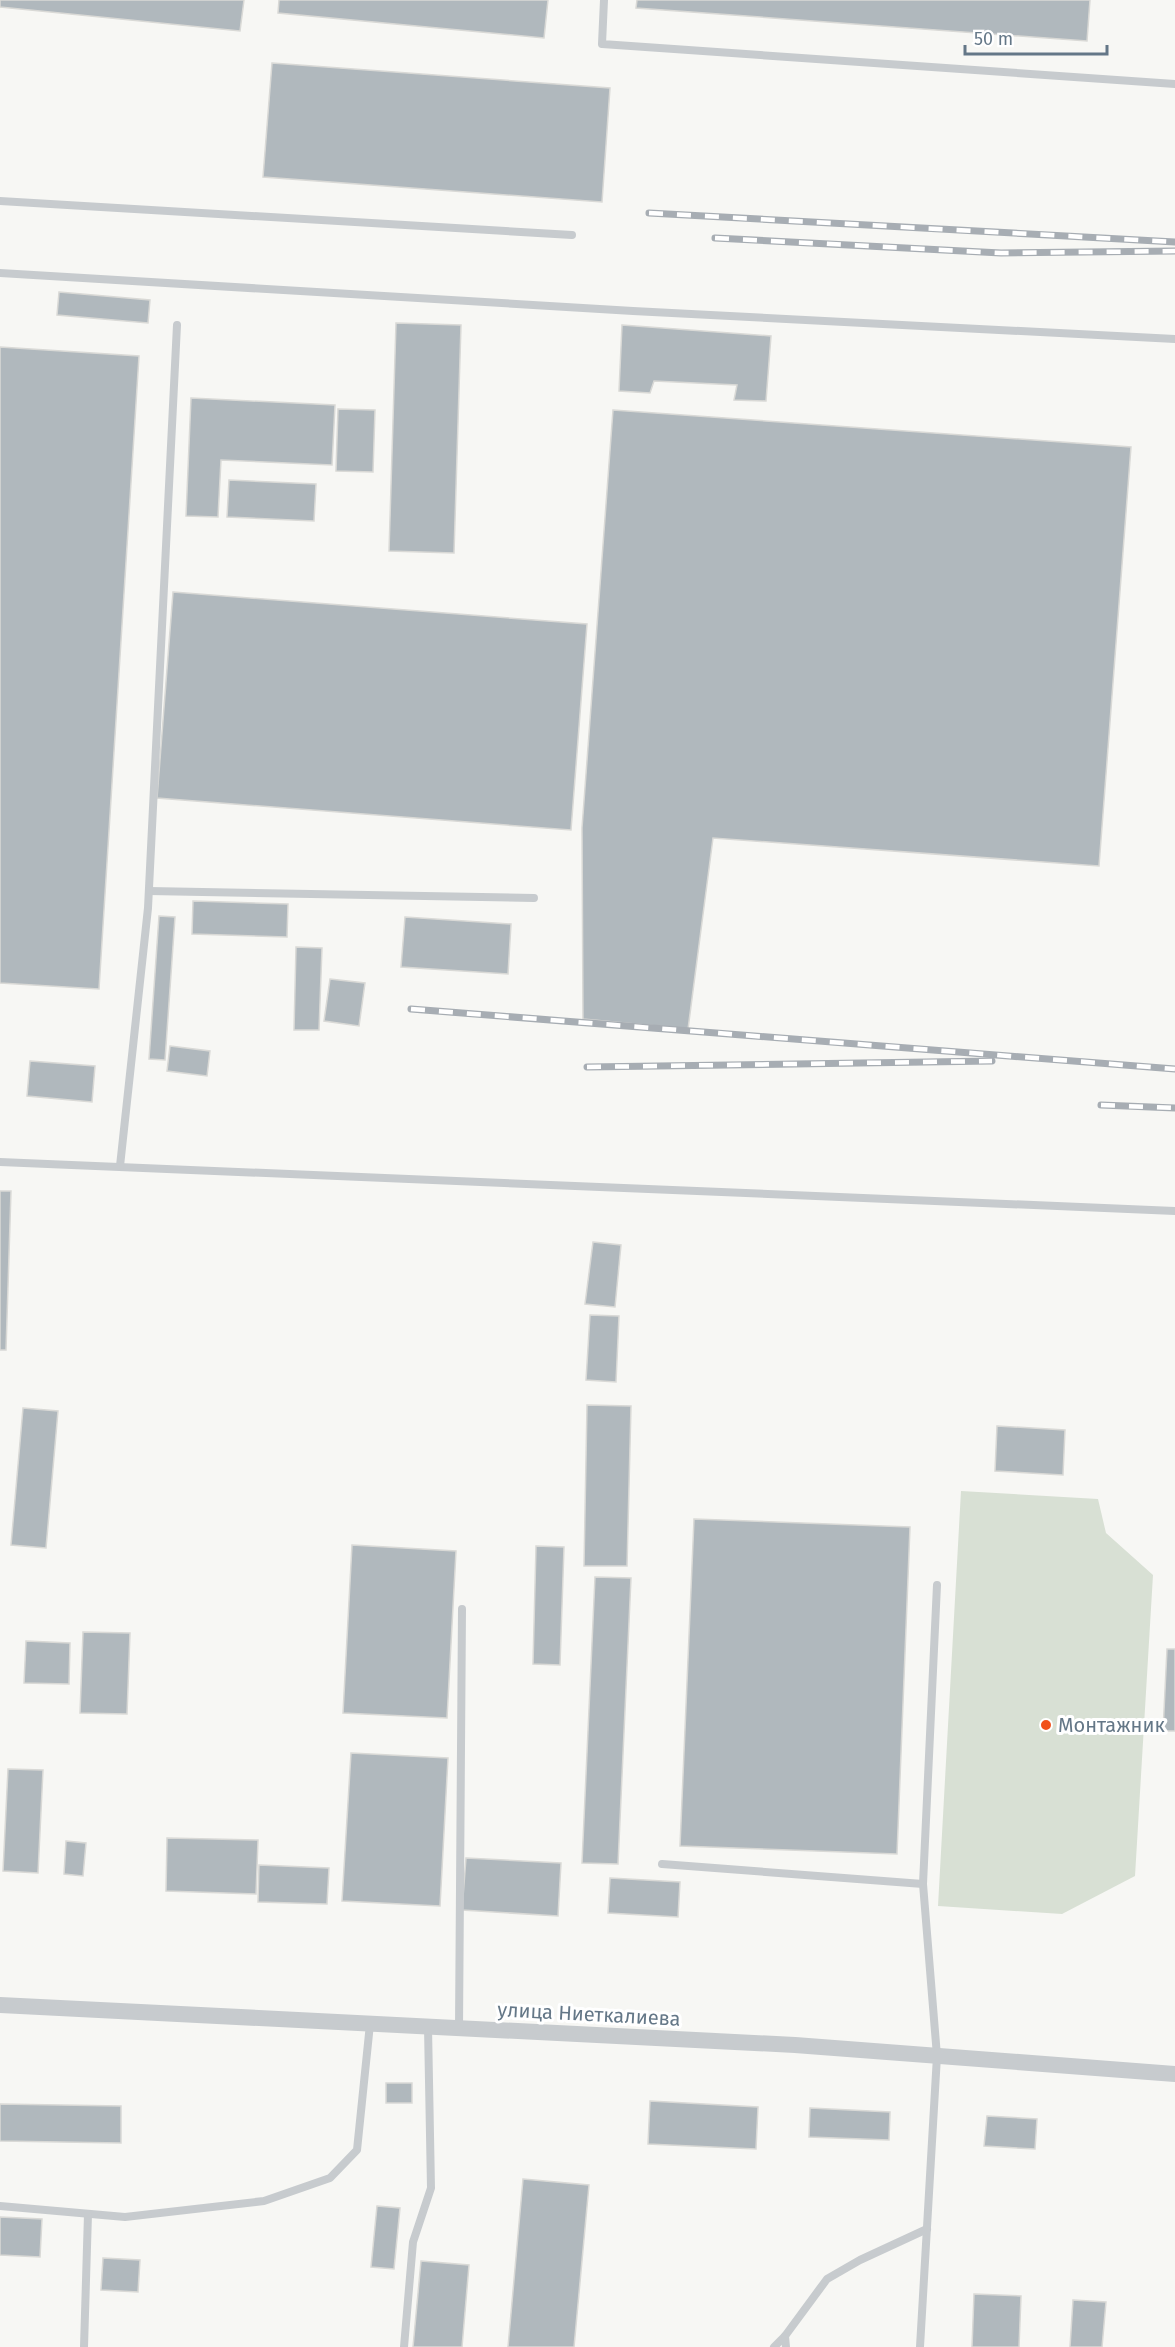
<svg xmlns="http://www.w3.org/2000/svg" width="1175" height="2347" viewBox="0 0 1175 2347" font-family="'Fira Sans',sans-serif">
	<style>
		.green { fill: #d8e0d4 }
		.building { fill: #b0b8bd; stroke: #d9d9d6; stroke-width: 1.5 }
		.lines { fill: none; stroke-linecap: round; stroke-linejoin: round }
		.service { stroke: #c7cbce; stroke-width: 8 }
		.minor { stroke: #c7cbce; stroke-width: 16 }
		.rail-casing { stroke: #a7adb3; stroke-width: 7 }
		.rail { stroke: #fff; stroke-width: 4.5; stroke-dasharray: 14; stroke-linecap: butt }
		.poi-dot { fill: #f1511a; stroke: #fff; stroke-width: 2 }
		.labels { text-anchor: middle; stroke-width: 6; stroke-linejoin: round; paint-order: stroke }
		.poi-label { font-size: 20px; fill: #647787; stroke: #fff; text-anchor: start }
		.street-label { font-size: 20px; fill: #647787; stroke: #fff }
	</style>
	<rect width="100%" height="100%" fill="#f7f7f4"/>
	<polygon class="green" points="961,1491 1098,1499 1106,1533 1153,1575 1135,1876 1062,1914 938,1906"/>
	<g class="building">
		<polygon points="0,0 244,0 240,31 0,7"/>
		<polygon points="279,0 548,0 544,38 278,13"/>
		<polygon points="637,0 1090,0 1087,41 636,8"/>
		<polygon points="272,63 610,88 602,202 263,177"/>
		<polygon points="59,292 150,300 148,323 57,315"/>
		<polygon points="396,323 461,325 454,553 389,551"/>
		<polygon points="622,325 771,336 766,401 734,400 737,385 654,381 650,393 619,391"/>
		<polygon points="0,347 139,356 99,989 0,983"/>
		<polygon points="191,398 335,405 332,465 221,460 218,517 186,516"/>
		<polygon points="338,409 375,410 373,472 336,471"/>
		<polygon points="613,410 1131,447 1099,866 713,838 688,1029 583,1019 582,828"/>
		<polygon points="229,480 316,484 314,521 227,517"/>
		<polygon points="173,592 587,624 571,830 157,798"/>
		<polygon points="193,901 288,904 287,937 192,934"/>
		<polygon points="159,916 175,917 165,1060 149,1059"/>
		<polygon points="405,917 511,924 508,974 401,967"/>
		<polygon points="296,947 322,948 319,1030 294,1030"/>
		<polygon points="330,979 365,983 359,1026 324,1021"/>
		<polygon points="170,1046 210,1051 207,1076 167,1071"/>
		<polygon points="30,1061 95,1066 92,1102 27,1096"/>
		<polygon points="0,1191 11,1191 6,1350 0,1350"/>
		<polygon points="593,1242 621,1245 615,1307 585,1304"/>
		<polygon points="590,1315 619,1316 616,1382 586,1380"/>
		<polygon points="587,1405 631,1406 627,1566 584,1566"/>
		<polygon points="23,1408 58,1411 46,1548 11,1545"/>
		<polygon points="997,1426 1065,1430 1063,1475 995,1471"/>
		<polygon points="694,1519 910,1527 897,1854 680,1846"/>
		<polygon points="352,1545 456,1551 447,1718 343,1713"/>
		<polygon points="536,1546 564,1547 560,1665 533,1664"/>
		<polygon points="595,1577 631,1578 618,1864 582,1863"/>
		<polygon points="83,1632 130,1633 127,1714 80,1713"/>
		<polygon points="26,1641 70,1643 69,1684 24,1683"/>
		<polygon points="1167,1649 1175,1649 1175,1731 1163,1731"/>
		<polygon points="351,1753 448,1758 440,1906 342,1901"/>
		<polygon points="8,1769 43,1770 38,1873 3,1871"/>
		<polygon points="167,1838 258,1840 256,1894 166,1891"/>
		<polygon points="66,1841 86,1843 83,1876 64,1874"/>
		<polygon points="466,1858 561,1863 558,1916 462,1910"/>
		<polygon points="259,1865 329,1868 327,1904 258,1902"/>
		<polygon points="610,1878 680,1882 678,1917 608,1913"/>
		<rect x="386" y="2083" width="26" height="20"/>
		<polygon points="650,2101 758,2107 756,2149 648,2144"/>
		<polygon points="0,2104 121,2106 121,2143 0,2141"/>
		<polygon points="810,2108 890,2112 889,2140 809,2137"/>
		<polygon points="987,2116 1037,2119 1035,2149 984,2146"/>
		<polygon points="523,2179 589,2185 574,2347 508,2347"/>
		<polygon points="377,2206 400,2208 394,2269 371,2267"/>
		<polygon points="0,2217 42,2219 40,2257 0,2255"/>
		<polygon points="103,2258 140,2260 138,2292 101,2290"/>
		<polygon points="421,2261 469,2265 462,2347 413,2347"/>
		<polygon points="974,2294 1021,2296 1019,2347 972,2347"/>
		<polygon points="1073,2300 1106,2302 1102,2347 1070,2347"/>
	</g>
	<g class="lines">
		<g class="service">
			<polyline points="604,0 602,44 1175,84"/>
			<polyline points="0,201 572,235"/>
			<polyline points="0,273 633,311 1175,339"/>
			<polyline points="149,891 534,898"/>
			<polyline points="0,1162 1175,1211"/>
			<polyline points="120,1166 148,908 177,325"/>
			<polyline points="662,1864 923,1884"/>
			<polyline points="459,2028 462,1609"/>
			<polyline points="0,2206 125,2217 264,2201 330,2178 357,2150 370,2024"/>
			<polyline points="84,2347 88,2214"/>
			<polyline points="404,2347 413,2242 431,2188 428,2027"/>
			<polyline points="774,2347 785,2336"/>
			<polyline points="786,2347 785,2336 827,2279 860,2260 927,2229"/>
			<polyline points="920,2347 937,2056 923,1884 937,1585"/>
		</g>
		<polyline class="minor" points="0,2005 795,2045 1175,2074"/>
		<g class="rail-casing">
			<g id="rail">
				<polyline points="649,213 1175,242"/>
				<polyline points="715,238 1001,253 1175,251"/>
				<polyline points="411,1009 1175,1069"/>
				<polyline points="587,1067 992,1061"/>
				<polyline points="1101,1105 1175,1108"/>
			</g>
		</g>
		<use href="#rail" class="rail"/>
	</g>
	<circle class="poi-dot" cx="1046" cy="1725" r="6"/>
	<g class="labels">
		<g class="poi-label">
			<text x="1058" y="1732">Монтажник</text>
		</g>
		<g class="street-label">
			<text transform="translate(589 2014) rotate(3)" y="7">улица Ниеткалиева</text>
		</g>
	</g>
	<path d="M965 45v9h142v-9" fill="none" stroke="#647787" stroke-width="3"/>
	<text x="974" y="45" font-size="18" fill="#647787" stroke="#ffffff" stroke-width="4.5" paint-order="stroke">50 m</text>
</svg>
